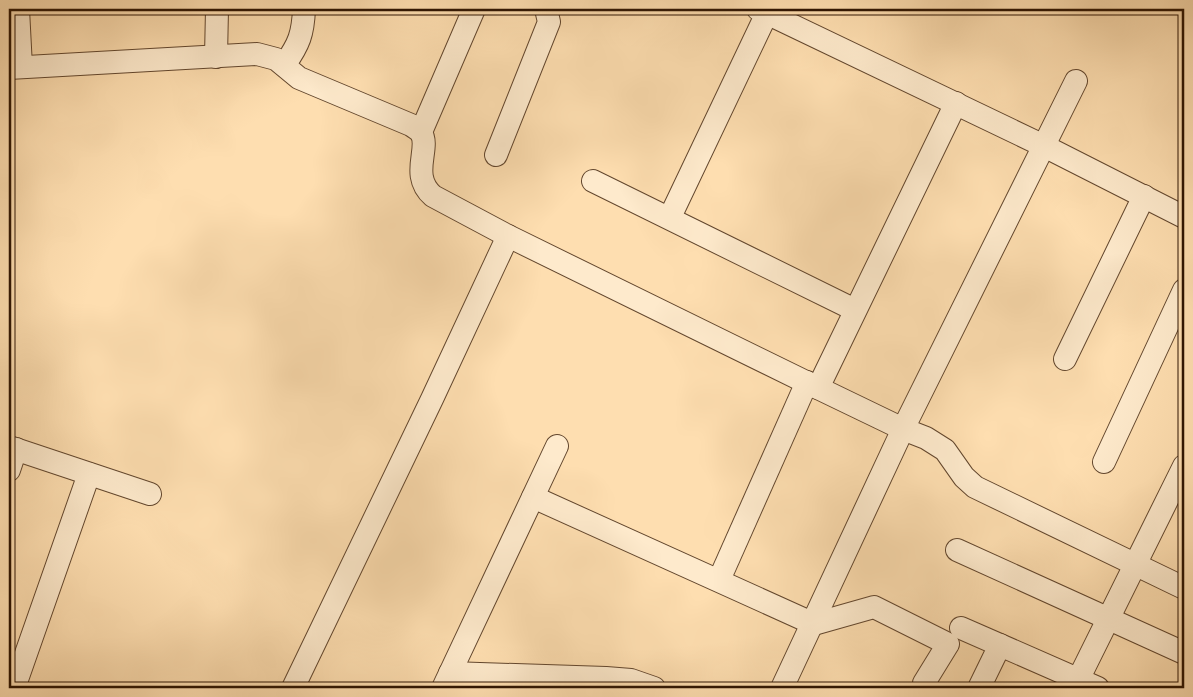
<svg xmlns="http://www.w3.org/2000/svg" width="1193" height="697" viewBox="0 0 1193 697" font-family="Cardo,serif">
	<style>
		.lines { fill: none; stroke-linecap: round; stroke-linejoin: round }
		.minor-casing { stroke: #63472e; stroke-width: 24 }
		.minor { stroke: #feeacc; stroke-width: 22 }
	</style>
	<rect width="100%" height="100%" fill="#fedeb0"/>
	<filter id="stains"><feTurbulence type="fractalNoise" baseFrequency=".004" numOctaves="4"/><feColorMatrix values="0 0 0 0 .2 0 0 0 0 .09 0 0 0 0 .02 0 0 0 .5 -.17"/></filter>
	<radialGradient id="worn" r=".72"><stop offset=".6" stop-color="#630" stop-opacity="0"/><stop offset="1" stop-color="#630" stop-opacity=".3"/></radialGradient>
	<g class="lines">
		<g class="minor-casing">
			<g id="minor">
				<polyline points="18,9 21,67"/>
				<polyline points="758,9 1044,146 1184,217"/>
				<polyline points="216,57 217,9"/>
				<path d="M285,64c14,-20 18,-30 19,-55"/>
				<path d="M9,68l248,-14 19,5 23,19 112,47c3,2 8,5 10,8 10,15 -12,42 12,63l75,40 310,152 85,41 23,9 19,12 19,27 11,10 209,101"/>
				<polyline points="421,132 474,9"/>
				<polyline points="496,155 549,22 546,9"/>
				<polyline points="593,181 855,310"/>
				<polyline points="670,217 767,13"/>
				<polyline points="1065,359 1144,196"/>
				<polyline points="818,388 956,103"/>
				<polyline points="9,447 150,494"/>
				<polyline points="1104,462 1184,290"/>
				<polyline points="9,470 16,449"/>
				<polyline points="533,497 814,624 874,607 948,644 924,683"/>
				<polyline points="957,550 1184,653"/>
				<polyline points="719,580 807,382"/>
				<polyline points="961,628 1098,688"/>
				<polyline points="450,673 606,678 631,680 654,688"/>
				<polyline points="14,688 89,474"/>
				<polyline points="293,688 432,399 508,236"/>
				<polyline points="443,688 557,446"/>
				<polyline points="782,688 903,429 1076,81"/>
				<polyline points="979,688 1000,645"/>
				<polyline points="1074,688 1184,466"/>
			</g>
		</g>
		<use href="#minor" class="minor"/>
	</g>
	<rect width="1193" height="697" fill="none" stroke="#fedeb0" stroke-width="30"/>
	<rect x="10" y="10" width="1173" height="677" fill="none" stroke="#2f1502" stroke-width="2.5"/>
	<rect x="15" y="15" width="1163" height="667" fill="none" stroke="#2f1502"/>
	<rect width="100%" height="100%" filter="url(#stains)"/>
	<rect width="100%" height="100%" fill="url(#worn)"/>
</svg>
